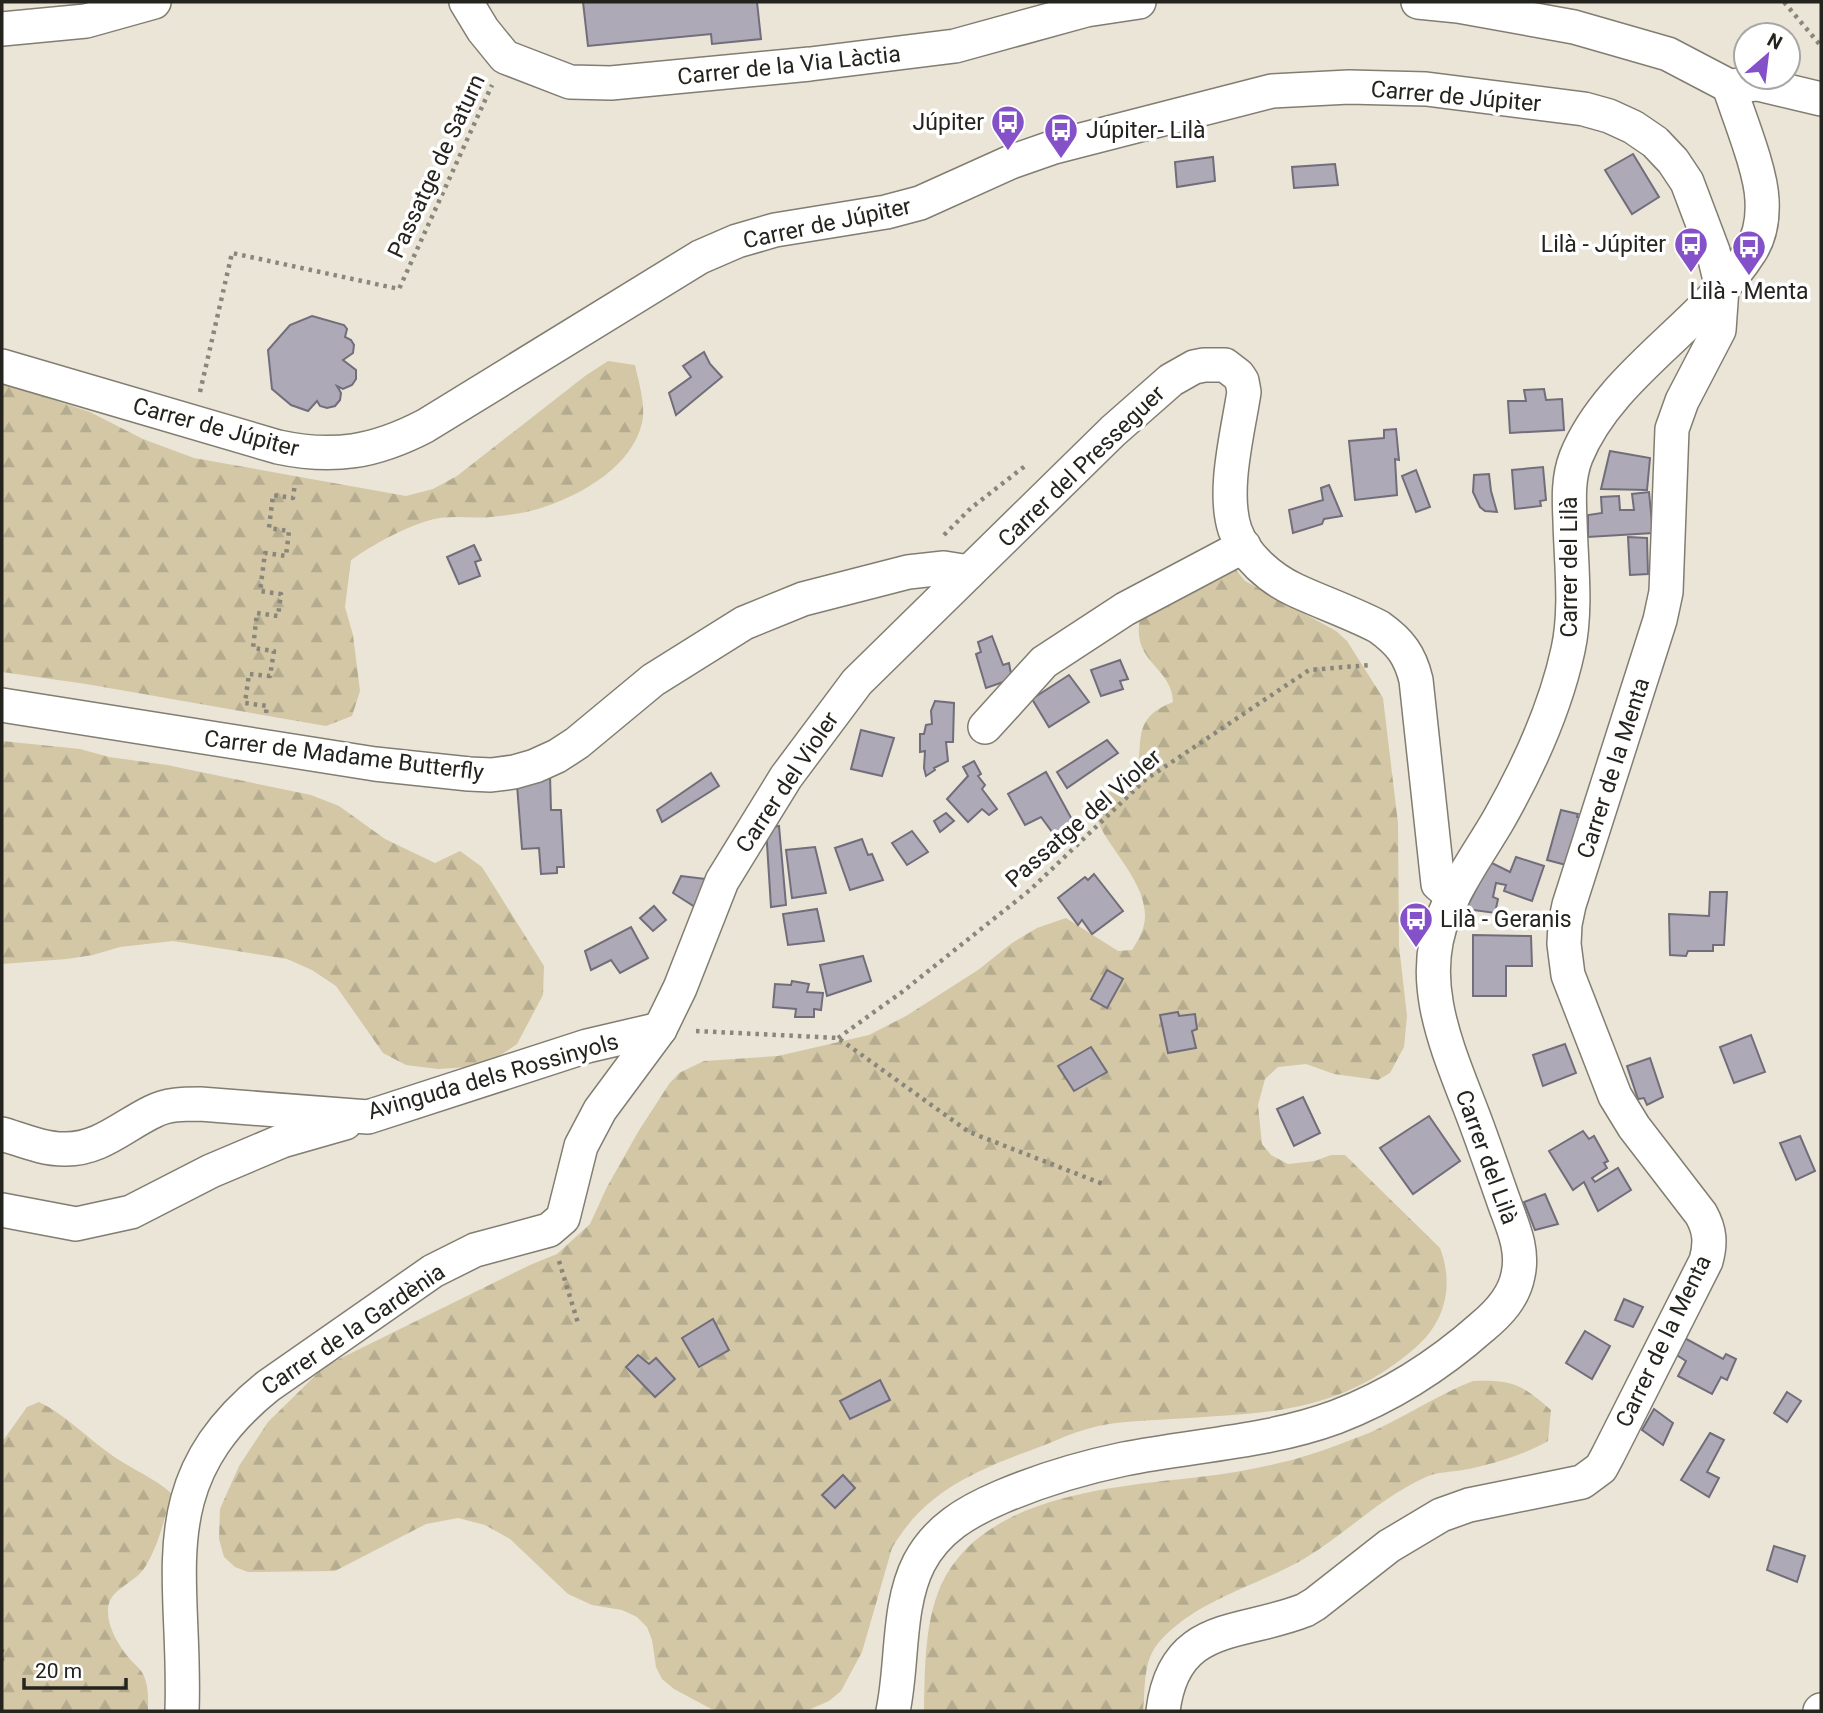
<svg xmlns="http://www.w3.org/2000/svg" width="1823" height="1713" viewBox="0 0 1823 1713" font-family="Roboto,sans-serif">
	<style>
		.forest { fill: url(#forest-firs) }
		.building { fill: #ada9b7; stroke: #716d7a; stroke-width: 2 }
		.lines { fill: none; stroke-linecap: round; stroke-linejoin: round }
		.minor-casing { stroke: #827d71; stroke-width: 36 }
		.path { stroke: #89867c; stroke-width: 4.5; stroke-dasharray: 3.5 5; stroke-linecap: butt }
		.minor { stroke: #fff; stroke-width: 33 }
		.labels { text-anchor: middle; stroke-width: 7; stroke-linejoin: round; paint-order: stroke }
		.street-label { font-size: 23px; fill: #24231d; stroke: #fff }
		.poi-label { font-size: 23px; fill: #24231d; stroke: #fff; text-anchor: end }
	</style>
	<defs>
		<pattern id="forest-firs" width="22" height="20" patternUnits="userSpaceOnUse" patternTransform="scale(1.75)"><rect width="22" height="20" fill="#d3c7a5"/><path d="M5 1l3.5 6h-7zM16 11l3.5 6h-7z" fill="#b5ab8e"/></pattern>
	</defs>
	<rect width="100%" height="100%" fill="#eae5d7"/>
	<g class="forest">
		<path d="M608,361l27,4c4,18 11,41 7,58 -10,43 -59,71 -98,84 -16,6 -36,8 -53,10 -20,2 -43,-3 -64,4 -26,8 -53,23 -76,39l-6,47 8,28 7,56 -8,25 -26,10 -240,-42 -84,-12v-289l88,29 53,27 51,19 212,38 27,-7 24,-13 128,-100z"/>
		<path d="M1224,563l12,7 9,11 91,50 11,10 36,57 15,125 1,123 8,70 -3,31 -14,26 -12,7 -44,-6 -28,-10 -28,3 -13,12 -7,26 4,39 9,11 17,9 27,-3 16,-6h14l95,93c14,36 6,74 -25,100 -76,66 -149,65 -244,71 -28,2 -57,2 -84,10 -15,4 -30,11 -45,17 -61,23 -115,42 -150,102l-30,104 -21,39 -12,10 -23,10h-91l-41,-22 -12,-10 -6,-12 -4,-27 -5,-13 -10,-10 -15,-7 -30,-5 -24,-11 -58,-55 -25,-14 -27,-7 -32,6 -91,47 -87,1 -13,-5 -11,-10 -5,-18 1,-30 19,-43 29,-44 57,-56 205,-101 27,-11 33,-30 17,-37 31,-55 31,-48 10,-11 25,-12 74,-5 91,-21 37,-19 72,-46 34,-27 25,-15 29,-10 52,33 14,-1c5,-8 10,-16 12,-25 10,-46 -58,-93 -46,-119 4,-11 30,-30 40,-37 4,-34 -3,-52 35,-67 -1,-36 -42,-39 -33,-84z"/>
		<polygon points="2,741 80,749 109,757 167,765 311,795 339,806 385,839 435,863 460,851 482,867 544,966 543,995 517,1044 495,1059 468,1067 438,1069 406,1065 383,1053 336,986 312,970 287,959 173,941 120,947 93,955 67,959 2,964"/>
		<path d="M1473,1381c40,-1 48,3 78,29l-3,31c-27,15 -55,23 -85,29 -12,2 -26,2 -37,7 -45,20 -78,55 -119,80 -48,29 -108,41 -147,84 -18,20 -14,45 -17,70h-219c1,-41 0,-87 17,-126 42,-90 172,-98 258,-108 30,-3 60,-9 89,-16 27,-7 55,-18 81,-28 36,-16 68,-38 104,-52z"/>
		<path d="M39,1402c27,13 49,37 74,54 20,14 42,22 59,38 -8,25 -14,55 -29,76 -11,14 -34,20 -35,39 -1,17 10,36 21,49 4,5 11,10 14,16 6,12 5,25 5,37h-146v-269l25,-35z"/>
	</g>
	<g class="building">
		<polygon points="583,2 757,2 761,39 712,44 711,34 588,46"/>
		<polygon points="1633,154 1659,197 1632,214 1605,170"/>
		<polygon points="1213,157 1215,181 1177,187 1175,162"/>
		<polygon points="1335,164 1338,185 1294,188 1292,167"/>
		<polygon points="312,316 344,325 347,329 345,337 351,340 354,345 353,353 343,360 356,370 356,379 352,385 343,389 337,386 341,393 340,400 335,406 327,408 320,406 317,401 308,411 291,405 272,389 268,350 290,325"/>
		<polygon points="704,352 710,364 722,377 676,415 669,393 691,377 683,366"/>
		<polygon points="1544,389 1546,400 1562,399 1564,430 1510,433 1508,401 1526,401 1524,390"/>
		<polygon points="1396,429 1399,460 1395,459 1397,495 1355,500 1349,441 1384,438 1384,430"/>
		<polygon points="1610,451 1650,458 1647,490 1601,489"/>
		<polygon points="1543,467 1546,500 1540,501 1541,506 1515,509 1512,470"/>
		<polygon points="1416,470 1430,507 1416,512 1402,476"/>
		<polygon points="1489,474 1491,491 1497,512 1485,511 1480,507 1473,492 1474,475"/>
		<polygon points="1329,485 1342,516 1324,519 1322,524 1293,533 1289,510 1323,500 1321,488"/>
		<polygon points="1649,492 1653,533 1588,537 1588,515 1602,513 1601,497 1619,496 1620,510 1634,510 1632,494"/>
		<polygon points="1628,537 1647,538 1648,574 1630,575"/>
		<polygon points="474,545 481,560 475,562 480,576 459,584 447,557"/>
		<polygon points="992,636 1003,665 1009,663 1012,679 986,688 976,654 981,652 978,642"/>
		<polygon points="1120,660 1128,679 1120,681 1123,689 1101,696 1091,670"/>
		<polygon points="1069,675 1089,702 1049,727 1032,699"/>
		<polygon points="935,701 954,703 953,742 946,742 948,761 934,768 935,770 926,776 924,768 925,751 920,752 920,734 924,734 926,725 932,724 931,711"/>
		<polygon points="861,730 894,738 882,776 851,769"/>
		<polygon points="1107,740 1118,753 1067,788 1057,772"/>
		<polygon points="974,761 981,774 978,776 985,785 982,789 997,809 989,815 982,809 968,822 947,799 968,776 963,767"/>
		<polygon points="1046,772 1075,825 1058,840 1041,817 1025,825 1008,794"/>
		<polygon points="711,773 719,786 662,822 657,810"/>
		<polygon points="550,775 551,810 561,810 564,867 557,867 557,873 541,874 539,848 522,849 517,785"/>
		<polygon points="1561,810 1578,814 1577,817 1583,818 1570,866 1547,860"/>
		<polygon points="946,813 954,821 940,832 934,821"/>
		<polygon points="779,826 786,905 771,907 766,828"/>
		<polygon points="912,831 928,852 907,865 892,843"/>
		<polygon points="862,839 868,855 872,854 883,880 850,890 835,848"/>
		<polygon points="815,847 826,893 792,898 786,850"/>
		<polygon points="1516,857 1544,866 1532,901 1504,891 1506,885 1496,883 1493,897 1498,899 1495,913 1466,909 1490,862 1510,872"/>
		<polygon points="1094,874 1123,911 1092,934 1082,920 1078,925 1058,898 1085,877 1088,880"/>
		<polygon points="681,876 706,879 695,907 673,893"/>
		<polygon points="1710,892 1727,892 1724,945 1713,945 1713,951 1688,951 1686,956 1670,955 1669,914 1709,916"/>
		<polygon points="654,906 666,920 653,931 640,918"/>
		<polygon points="817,909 824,941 788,945 783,914"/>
		<polygon points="631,927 648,958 620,973 611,960 591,970 585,951"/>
		<polygon points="1473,935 1531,936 1532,966 1506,966 1506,996 1473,996"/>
		<polygon points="863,956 871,981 827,996 820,965"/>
		<polygon points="1107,970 1123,979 1107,1008 1091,999"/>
		<polygon points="792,981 809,984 807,992 823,993 821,1010 814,1009 814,1017 795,1017 796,1009 773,1007 775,984 791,985"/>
		<polygon points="1178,1012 1179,1016 1195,1014 1197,1029 1192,1031 1196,1048 1168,1053 1160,1015"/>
		<polygon points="1751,1035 1765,1072 1734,1083 1720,1047"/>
		<polygon points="1565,1044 1576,1073 1543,1086 1533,1055"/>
		<polygon points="1091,1047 1107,1072 1074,1091 1058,1066"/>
		<polygon points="1650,1058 1663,1097 1647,1105 1644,1098 1638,1099 1627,1066"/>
		<polygon points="1303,1097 1320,1133 1294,1146 1277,1109"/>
		<polygon points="1429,1116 1460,1161 1413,1194 1380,1148"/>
		<polygon points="1583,1131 1589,1139 1594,1136 1608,1161 1604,1163 1607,1168 1592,1178 1595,1182 1618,1168 1631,1190 1598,1211 1584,1182 1573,1190 1549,1151"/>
		<polygon points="1800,1136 1815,1171 1796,1180 1780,1143"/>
		<polygon points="1545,1194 1558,1224 1535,1230 1524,1202"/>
		<polygon points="1624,1299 1643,1307 1633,1327 1615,1320"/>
		<polygon points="713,1319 729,1350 699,1367 682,1338"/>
		<polygon points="1585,1331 1610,1346 1592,1379 1566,1363"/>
		<polygon points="1679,1335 1723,1359 1726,1354 1736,1359 1727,1380 1721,1377 1712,1394 1678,1376 1686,1361 1675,1354"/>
		<polygon points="638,1355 649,1364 656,1358 675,1379 655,1397 626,1367"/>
		<polygon points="880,1380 890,1400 850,1419 840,1401"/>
		<polygon points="1787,1392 1801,1401 1787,1422 1774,1413"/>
		<polygon points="1654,1409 1673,1423 1663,1445 1642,1430"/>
		<polygon points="1710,1433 1724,1440 1707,1472 1719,1478 1709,1497 1681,1480"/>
		<polygon points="843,1475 855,1488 835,1508 822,1495"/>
		<polygon points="1774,1546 1805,1556 1797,1582 1767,1570"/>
	</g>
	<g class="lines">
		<g class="minor-casing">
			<g id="minor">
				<polyline points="466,2 483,30 505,57 570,82 611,83 810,64 955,46 1086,10 1139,2"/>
				<polyline points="1418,2 1458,6 1574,27 1668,54 1729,86 1758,84 1821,99"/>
				<polyline points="2,29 86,21 154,2"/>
				<path d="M2,366l276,81c56,12 97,5 147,-21l275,-169 37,-16 38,-11 111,-18 34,-9 91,-41 43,-15 218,-56 77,-4 77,2 158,20 25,7 24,11 22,15 18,19 14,21 26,69 9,37 -3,42 -37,71 -10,28 -6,163 -6,28 -91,285 -4,19 -1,20 4,31 47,121 19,31 67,87c9,16 10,29 5,47l-98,194 -7,13 -19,14 -113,23 -28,10 -52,31 -74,58 -10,6c-65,26 -131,11 -142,101"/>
				<polyline points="2,705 375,764 469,774 491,775 514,772 535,766 557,756 577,743 653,680 744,623 803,599 908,572 944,568 969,572"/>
				<polyline points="985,727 1044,662 1125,609 1244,546"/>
				<path d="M2,1134c20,6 41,15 62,15 35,1 59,-23 88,-37 15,-8 31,-8 48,-8l168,13 219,-71 73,-17"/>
				<polyline points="2,1210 76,1224 131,1212 211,1171 282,1141 345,1123"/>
				<path d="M182,1711c5,-134 -36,-227 86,-325l165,-115 42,-21 74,-20 14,-12 18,-72 19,-36 60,-81 20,-41 42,-107 64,-104 71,-95 256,-251 58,-51 23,-13 10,-2h21l13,10 4,6 2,11c-6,40 -22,99 -9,138 9,26 36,49 60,60 28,13 57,23 84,37 21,15 31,28 37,53l22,204 15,13"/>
				<path d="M893,1711c10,-46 4,-105 26,-148 18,-34 47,-51 82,-66 40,-17 80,-29 123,-38 71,-14 144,-17 212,-42 55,-21 102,-51 146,-90 17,-14 32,-30 36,-52 6,-26 -6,-50 -14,-73 -11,-31 -21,-61 -33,-92 -24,-63 -55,-130 -26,-197 14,-33 36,-63 54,-94 30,-53 56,-109 69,-169 9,-41 3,-87 2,-129 -1,-23 -2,-43 6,-64 33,-82 127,-131 174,-205 10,-15 13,-34 12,-52 -1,-30 -23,-83 -33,-114"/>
				<polyline points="1820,1711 1821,1710"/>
			</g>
		</g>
		<g class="path">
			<polyline points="1784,2 1821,46"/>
			<polyline points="200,392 232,253 399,289 492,85"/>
			<polyline points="944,535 971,508 1025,466"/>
			<polyline points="266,713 267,706 245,703 249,674 270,676 274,651 253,648 257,613 278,616 281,594 260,591 265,553 286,556 289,531 269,528 273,495 293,498 295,483"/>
			<polyline points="696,1031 838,1038 969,1132 1103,1184"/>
			<polyline points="838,1038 902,992 1030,890 1145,780 1309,670 1370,665"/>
			<polyline points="559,1261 578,1323"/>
			<polyline points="2,1649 2,1663"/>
		</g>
		<use href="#minor" class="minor"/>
	</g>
	<defs>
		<g id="bus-pin" transform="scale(1.75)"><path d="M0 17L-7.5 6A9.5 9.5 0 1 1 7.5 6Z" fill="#8451c9" stroke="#fff"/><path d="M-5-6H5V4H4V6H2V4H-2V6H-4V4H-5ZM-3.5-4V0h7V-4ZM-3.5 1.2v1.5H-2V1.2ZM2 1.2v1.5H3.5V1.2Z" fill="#fff"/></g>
	</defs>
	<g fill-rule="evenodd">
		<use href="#bus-pin" x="1008" y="122"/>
		<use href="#bus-pin" x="1061" y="130"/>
		<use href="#bus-pin" x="1691" y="244"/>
		<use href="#bus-pin" x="1749" y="247"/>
		<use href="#bus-pin" x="1416" y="919"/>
	</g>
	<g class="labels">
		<g class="street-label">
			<text transform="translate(789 65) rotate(-6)" y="8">Carrer de la Via Làctia</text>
			<text transform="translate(1456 96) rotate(5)" y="8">Carrer de Júpiter</text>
			<text transform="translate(436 166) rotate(-65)" y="8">Passatge de Saturn</text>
			<text transform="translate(827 223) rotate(-12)" y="8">Carrer de Júpiter</text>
			<text transform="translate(216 427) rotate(15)" y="8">Carrer de Júpiter</text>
			<text transform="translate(1081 466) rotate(-44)" y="8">Carrer del Presseguer</text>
			<text transform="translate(1569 567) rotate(-90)" y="8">Carrer del Lilà</text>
			<text transform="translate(344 755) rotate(7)" y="8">Carrer de Madame Butterfly</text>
			<text transform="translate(1613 768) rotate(-72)" y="8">Carrer de la Menta</text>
			<text transform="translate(787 782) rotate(-56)" y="8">Carrer del Violer</text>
			<text transform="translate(1083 818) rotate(-41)" y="8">Passatge del Violer</text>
			<text transform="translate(493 1076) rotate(-16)" y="8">Avinguda dels Rossinyols</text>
			<text transform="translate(1487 1157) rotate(70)" y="8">Carrer del Lilà</text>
			<text transform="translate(353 1329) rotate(-34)" y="8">Carrer de la Gardènia</text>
			<text transform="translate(1663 1341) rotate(-64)" y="8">Carrer de la Menta</text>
		</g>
		<g class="poi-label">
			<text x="984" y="130">Júpiter</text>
			<text x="1086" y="138" text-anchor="start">Júpiter- Lilà</text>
			<text x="1666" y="252">Lilà - Júpiter</text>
			<text x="1749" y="299" text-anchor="middle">Lilà - Menta</text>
			<text x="1440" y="927" text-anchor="start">Lilà - Geranis</text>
		</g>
	</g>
	<rect width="1823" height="1713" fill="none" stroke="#24231d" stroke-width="7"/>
	<g transform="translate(1767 56) rotate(28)"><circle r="33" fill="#ffffff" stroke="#a7a7a5" stroke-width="2"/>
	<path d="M0-5L12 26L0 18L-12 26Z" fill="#8451c9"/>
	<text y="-10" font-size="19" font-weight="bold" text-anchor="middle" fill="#24231d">N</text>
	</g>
	<path d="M24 1678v10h102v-10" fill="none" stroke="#24231d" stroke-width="3.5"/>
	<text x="35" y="1678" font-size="21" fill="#24231d" stroke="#ffffff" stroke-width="5" paint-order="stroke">20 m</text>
</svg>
